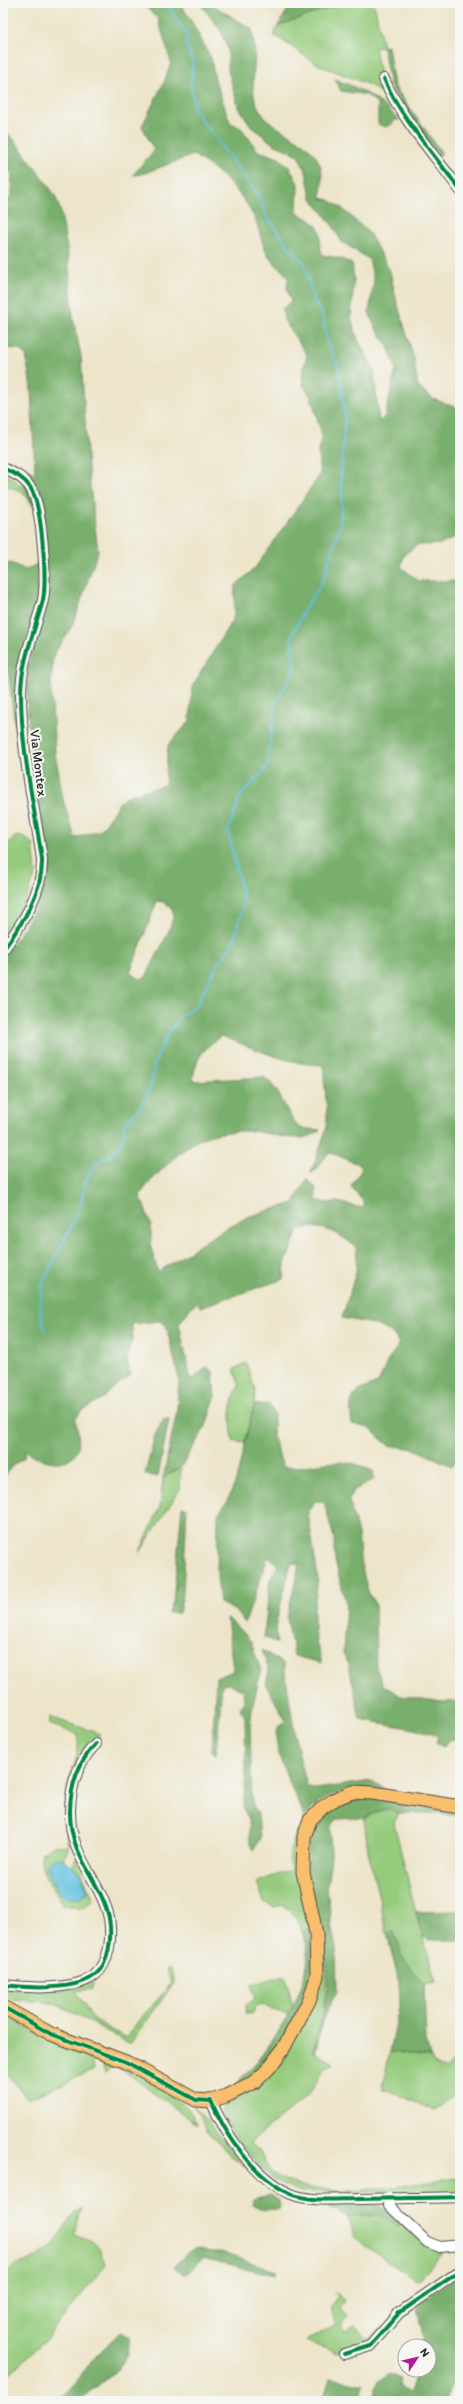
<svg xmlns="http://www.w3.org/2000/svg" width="463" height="2404" viewBox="0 0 463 2404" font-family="Itim,sans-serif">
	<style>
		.green { fill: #95cb7d; stroke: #607b54 }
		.forest { fill: #78af6c; stroke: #526d4c; fill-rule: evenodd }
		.water { fill: #61c0df; stroke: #467685 }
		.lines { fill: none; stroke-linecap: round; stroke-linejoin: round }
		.stream { stroke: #61c0df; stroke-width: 2 }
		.minor-casing { stroke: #484743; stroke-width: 12 }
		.major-casing { stroke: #484743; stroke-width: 15 }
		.minor { stroke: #fff; stroke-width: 10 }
		.major { stroke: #f9bf6d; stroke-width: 13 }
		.cycleway-casing { stroke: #f6f6f2; stroke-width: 6 }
		.cycleway { stroke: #00873e; stroke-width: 4 }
		.labels { text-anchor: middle; stroke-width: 4; stroke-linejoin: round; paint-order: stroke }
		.street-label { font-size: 14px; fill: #2b2b2b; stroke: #f6f6f2 }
	</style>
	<rect width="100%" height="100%" fill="#f6f6f2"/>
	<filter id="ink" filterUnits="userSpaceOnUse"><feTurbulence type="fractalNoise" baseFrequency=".025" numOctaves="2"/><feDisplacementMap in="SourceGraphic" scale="8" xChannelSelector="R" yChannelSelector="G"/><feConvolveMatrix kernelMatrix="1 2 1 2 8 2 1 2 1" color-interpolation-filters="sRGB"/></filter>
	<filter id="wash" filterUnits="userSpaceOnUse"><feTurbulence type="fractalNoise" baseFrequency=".012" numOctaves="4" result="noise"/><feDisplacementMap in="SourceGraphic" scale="16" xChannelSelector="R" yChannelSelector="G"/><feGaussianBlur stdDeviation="0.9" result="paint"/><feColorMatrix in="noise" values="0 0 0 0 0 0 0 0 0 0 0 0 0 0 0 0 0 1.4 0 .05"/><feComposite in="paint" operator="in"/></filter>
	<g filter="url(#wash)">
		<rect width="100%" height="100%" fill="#ede5ca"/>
		<g class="green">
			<polygon points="342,3 374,3 383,47 375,48 381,81 389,99 370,85 319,65 274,35 278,26"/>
			<polygon points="3,472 25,488 32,504 22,491 3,485"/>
			<polygon points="16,836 24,837 33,844 36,873 22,910 3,944 3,913 5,904 3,903 3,848"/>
			<path d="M246,1363l9,26 -1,16 -10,38 -11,-2c-3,-21 -4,-37 6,-56l-5,-16z"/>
			<polygon points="181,1467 180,1489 140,1552 160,1507 163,1478"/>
			<path d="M50,1717l50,17 -21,24 -9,84 -6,18 -6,-2 22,16 -8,-9 5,-6 16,42 -12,7 -17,-3c-10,-16 -27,-34 -22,-53l12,-7 14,2c-3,-20 -3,-39 -1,-59 3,-18 15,-36 10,-54l-28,-10z"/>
			<polygon points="389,1809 399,1813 394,1823 418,1921 436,1982 424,1984 402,1957 394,1932 387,1933 368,1851 364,1818 381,1810"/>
			<path d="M305,1817c-16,43 -4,69 6,111l-9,4 -4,-12 -15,-15 -10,2 -9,-5 -7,-20 34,-12c-4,-20 3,-36 14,-53z"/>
			<path d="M322,1949c10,36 0,66 -9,101l21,13 -2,2 -5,1 -21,31 -56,45c4,4 9,8 12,13 3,5 4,12 9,16 42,36 137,12 189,7v14h-158c-9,-3 -17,-6 -25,-11 -16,-11 -59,-56 -54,-75l35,-20z"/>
			<path d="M167,1969h4l3,14 -44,61 -63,-35 -15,-6 -49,-5v-9l90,-7 -1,7 -16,2 17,28 33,19c12,-19 30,-36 45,-54z"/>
			<polygon points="285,1975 293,2006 288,2014 272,2010 262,2004 256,2007 252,2015 245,2014 246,2005 255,1999 251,1985"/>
			<polygon points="3,2013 37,2034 91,2054 94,2070 28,2099 3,2070"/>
			<polygon points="390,2052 430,2056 436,2065 445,2070 460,2055 460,2089 435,2110 382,2088"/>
			<path d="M100,2058c30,11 85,36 98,67l-83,-61 -10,9z"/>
			<path d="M191,2104c22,20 38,45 59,66l-20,-15 -23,-25 -5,-11z"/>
			<path d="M82,2208l-8,27c21,5 25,9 32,29l-60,75 -43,42v-103l11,-12 21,-8 18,-12 15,-25z"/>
			<polygon points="380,2215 397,2226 401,2222 437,2252 443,2252 418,2282 364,2245 355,2236 348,2217"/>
			<polygon points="333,2293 345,2301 340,2307 348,2316 341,2324 345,2330 355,2325 366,2338 371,2337 382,2326 371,2342 336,2353 305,2341 337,2324 330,2309 337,2297"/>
		</g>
		<g class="forest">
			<path d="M132,3h47l9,12 23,43 4,22 15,42 12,7 16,22 21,7 11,10 8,16 -1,29c8,4 22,10 23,20 1,10 -2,11 3,22l19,4 10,5 2,15 -3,39 7,22 16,30 5,52 6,-6 11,-47 -8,-23 -13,-19 -6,-15 5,-31 -5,-22 -27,-17 -10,-17 -21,-28 -5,-26 -9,-17 -24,-10 -22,-18 -13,-20 -10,-36v-20l-7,-19 -21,-28h9l43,26c1,9 3,18 3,27 -1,18 -5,35 3,51 14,29 61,30 64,67 1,7 -1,16 -1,24l8,2 13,8 27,25 21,38 6,28 18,60 4,28 15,12 27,10v126l-19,9 -24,1 -13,10 -3,12 18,14h41v872l-8,13 -38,-17 -26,-4 -19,-17 -17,-4c-4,-29 0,-32 26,-41l11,-25 10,-13c-5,-21 -39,-23 -57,-27l14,-46 1,-24c-17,-14 -36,-26 -59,-18l-13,34 -1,15 -84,28 -2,-5 -6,4 -13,18 12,57 16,-14 6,5 2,25 -9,29 -25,41 -18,11 14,-67 2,-32 -13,-54 -6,-4 -29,3c6,21 -10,27 0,51l-19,14 -7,8 -24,14 -6,9c15,43 -18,53 -50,30l-1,8 -11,7 -10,14v-523c19,-24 41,-56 46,-87l-18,-121 -4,-47 2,-37 10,-36 6,-92 -26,-65 -16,-8v-4l22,8 10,7 -4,-85 -5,-34 -8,-6 -15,-1v-140l8,-12 1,-22 -9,-15v-30l13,13 39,53 6,18 7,42 5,63 8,38 7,113 10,82 -25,73 -20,32 -2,35 4,62 9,50 11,35 26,-8 19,-28 9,-7 36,-10 3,-40 22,-24 2,-34 42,-70 1,-31 20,-18 65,-93 -2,-24 4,-16 -11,-38 -8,-12 -1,-11 5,-19 -23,-35 -2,-11 9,-8 -4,-12 1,-12c-5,-7 -14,-13 -19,-20 -8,-13 -9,-29 -16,-42 -13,-26 -36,-46 -60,-60l-51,19 -9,1 21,-25 -12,-24 23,-46 6,-18 -13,-43 -13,-13zM157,901c10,1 13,4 17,14l-6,18 -22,44 -6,2 -10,-6zM221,1036c33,12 67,29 102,29l4,46v16l-16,46 5,-3 13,-18 27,11 6,6 -11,17 14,18 -3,4 -24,-6 -10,1 -12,-3v-12l-9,-9 -13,24 -44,13 -21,10 -71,46 -7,-24v-23l-11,-30c9,-15 48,-53 65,-58 12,-4 27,-6 39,-6 24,-1 56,17 76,-1l-21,-2c-14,-15 -18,-39 -35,-51l-71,4c2,-23 10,-32 28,-45z"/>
			<polygon points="296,3 342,3 278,26 288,9"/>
			<polygon points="388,46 394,86 441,152 440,156 418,129 390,85 383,47"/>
			<path d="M335,79c28,11 43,19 64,41h-4l-4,5 -6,2 -7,-3v-20l-11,-9 -26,-4z"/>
			<polygon points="11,563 26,570 39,563 36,604 17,672 16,696 23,764 20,764 8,671 3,668 3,564"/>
			<path d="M269,1404l5,11 -1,23 10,29c24,2 49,-9 72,-3 6,2 12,5 18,7l1,8 -21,12 -4,9 9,34 2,23 7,33 8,14 1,63 7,18 18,11 42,6 17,-1v40l-9,-2 -8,8 -7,-4 2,-7 -9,-4 -69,-13 -11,-54 -6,-12 3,-50 -11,-42 -1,-23 -10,-36 -9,-1 -7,12 10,66 -4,28v26l8,30 -28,-7 -7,-38 12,-54 -8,-1 -15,59 1,21 -13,-6 6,-57 8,-15 -10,-8 -23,66 -11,-13 -14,-7 -3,-26 1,-63 10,-14 8,-19 18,-76z"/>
			<polygon points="164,1418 169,1419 158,1477 145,1474 155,1435"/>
			<polygon points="182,1507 187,1508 183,1594 179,1613 168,1613 173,1602"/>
			<polygon points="227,1617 250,1640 261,1670 252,1709 250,1728 252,1803 258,1814 260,1839 253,1850 250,1844 249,1819 243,1808 246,1774 245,1717 240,1708 244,1701 243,1691 229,1683 222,1685 216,1754 212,1751 216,1678 233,1671"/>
			<path d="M262,1650l22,14 11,73 12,49 9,3 56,-8 14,9c-37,0 -56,-4 -81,27 -9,-21 -34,-67 -28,-89l9,-7 -20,-36 3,-15z"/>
			<path d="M354,1797h14l92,15v5l-23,-4h-38l-10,-4 -8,1 -17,8 -27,1 -7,9 1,28 -4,31 5,43 4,18 1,43 -12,24 -10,38 -2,-3c7,-27 18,-55 14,-83 -6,-44 -43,-130 4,-161 7,-4 16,-6 23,-9z"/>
			<polygon points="460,1911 460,1940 430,1940 423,1937 416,1912"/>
			<path d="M311,1928l2,44 -6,21 -30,56 -26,28 -13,7c5,-10 14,-16 21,-25 22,-29 45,-64 49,-101 1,-9 -3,-18 -6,-26z"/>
			<polygon points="394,1932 402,1957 424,1984 426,2041 430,2056 390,2052 400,2003 399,1983 387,1933"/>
			<path d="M269,2195l10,6 1,6 -2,3c-9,-2 -17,0 -25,-5v-6z"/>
			<polygon points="324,2204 381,2205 401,2222 398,2226 380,2215 348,2217"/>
			<polygon points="197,2248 210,2252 221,2252 276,2271 274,2275 202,2258 186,2275 174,2266 188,2252"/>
			<polygon points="460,2274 460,2364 445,2401 373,2401 379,2381 390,2374 400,2379 399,2386 410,2392 418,2370 429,2370 429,2346 414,2346 424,2340 417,2308 424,2299"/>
			<polygon points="120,2332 129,2337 127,2354 118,2369 79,2401 59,2401 99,2353"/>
			<polygon points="330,2378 364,2385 360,2401 323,2401"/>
		</g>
		<path class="water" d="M58,1858c14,3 27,19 29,33l-5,6c-20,8 -30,-15 -35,-31l2,-4z"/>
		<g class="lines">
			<polyline class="stream" points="45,1330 40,1311 42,1285 80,1208 84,1184 95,1163 111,1155 123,1140 124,1124 136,1112 146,1099 152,1082 155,1062 166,1037 180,1017 197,1004 218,963 233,944 244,902 228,832 240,796 266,768 276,703 295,669 291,637 307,605 322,583 340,524 342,498 341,473 345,417 339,369 328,344 322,315 314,301 304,263 291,250 267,216 258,195 195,111 191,86 193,62 185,42 188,36 166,3"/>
		</g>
	</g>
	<g filter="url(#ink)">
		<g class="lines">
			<g class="minor-casing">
				<g id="minor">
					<path d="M384,79c18,41 50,75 76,111"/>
					<path d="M3,468c10,5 20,9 27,19 12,16 17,92 13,113 -8,31 -22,61 -22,94 0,55 13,111 21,165 1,33 -20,65 -39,91"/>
					<path d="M3,1985c24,3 73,6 92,-10 15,-12 17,-39 14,-57 -5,-25 -24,-48 -33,-72 -12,-33 -6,-77 20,-102"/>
					<path d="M211,2101c15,34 44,78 80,93 20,8 45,5 66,5 34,-1 69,-1 103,-2"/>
					<polyline points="389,2198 389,2205 396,2212 427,2242 440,2247 460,2245"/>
					<polyline points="344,2354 370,2346 399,2313 460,2271"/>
				</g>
			</g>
			<g class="major-casing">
				<polyline id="major" points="3,2007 51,2034 126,2062 196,2100 211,2101 226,2096 256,2081 269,2068 283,2049 310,1999 317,1976 316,1933 303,1872 304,1837 310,1820 323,1807 335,1799 352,1792 373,1793 460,1807"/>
			</g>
			<use href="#minor" class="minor"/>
			<use href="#major" class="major"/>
			<g class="cycleway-casing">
				<g id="cycleway">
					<path d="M384,79c18,41 50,75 76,111"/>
					<path d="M3,468c10,5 20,9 27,19 12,16 17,92 13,113 -8,31 -22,61 -22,94 0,55 13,111 21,165 1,33 -20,65 -39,91"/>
					<path d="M3,1985c24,3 73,6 92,-10 15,-12 17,-39 14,-57 -5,-25 -24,-48 -33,-72 -12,-33 -6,-77 20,-102"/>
					<path d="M3,2007l48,27 75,28 70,38 15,1c15,34 44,78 80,93 20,8 45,5 66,5 34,-1 69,-1 103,-2"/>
					<polyline points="344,2354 370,2346 399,2313 460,2271"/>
				</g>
			</g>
			<use href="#cycleway" class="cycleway"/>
		</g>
	</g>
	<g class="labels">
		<g class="street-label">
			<text transform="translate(39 763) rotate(83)" y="5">Via Montex</text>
		</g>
	</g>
	<rect width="463" height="2404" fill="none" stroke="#f6f6f2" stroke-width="16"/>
	<g transform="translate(417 2358) rotate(55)"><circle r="19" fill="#f6f6f2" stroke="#a5a5a2"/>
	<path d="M0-3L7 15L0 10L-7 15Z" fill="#b5179e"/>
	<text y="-6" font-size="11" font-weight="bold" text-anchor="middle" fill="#2b2b2b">N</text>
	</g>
</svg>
